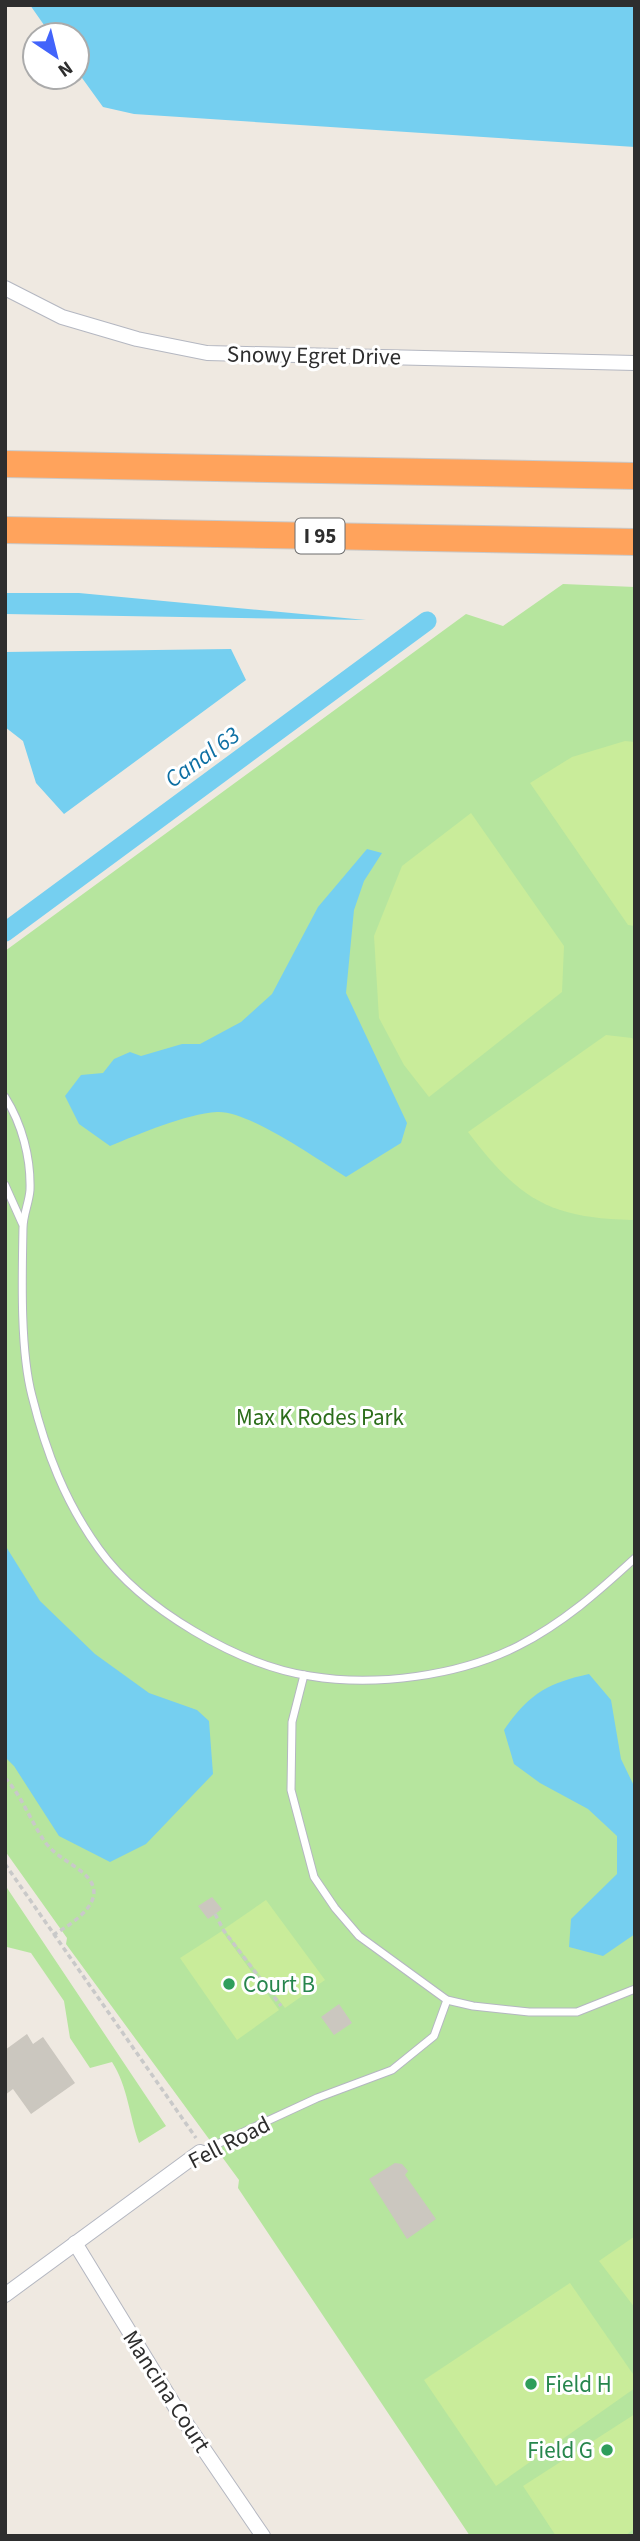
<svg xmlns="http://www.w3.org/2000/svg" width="640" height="2541" viewBox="0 0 640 2541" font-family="'Source Sans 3',sans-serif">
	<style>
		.green { fill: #b6e59e }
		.pitch { fill: #c9ec9a }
		.water { fill: #75cff0 }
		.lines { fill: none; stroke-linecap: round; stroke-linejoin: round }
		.canal { stroke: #75cff0; stroke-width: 19 }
		.building { fill: #cbc7bf }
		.service-casing { stroke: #b4b7c1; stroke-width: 9 }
		.minor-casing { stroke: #b4b7c1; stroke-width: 16 }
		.motorway-casing { stroke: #c9c9c9; stroke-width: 28 }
		.path { stroke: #c9c9c9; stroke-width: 3.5; stroke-dasharray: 5 3.5; stroke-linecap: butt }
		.service { stroke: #fff; stroke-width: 7 }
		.minor { stroke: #fff; stroke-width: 14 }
		.motorway { stroke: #ffa35c; stroke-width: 26 }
		.leisure-dot { fill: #2e9e5b; stroke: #fff; stroke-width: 2.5 }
		.labels { text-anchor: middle; stroke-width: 6; stroke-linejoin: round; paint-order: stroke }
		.shield { fill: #fff; stroke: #6d6d6d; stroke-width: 2 }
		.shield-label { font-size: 21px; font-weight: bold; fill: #2e2e2e }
		.street-label { font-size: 23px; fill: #2e2e2e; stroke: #fff }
		.park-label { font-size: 23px; fill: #2c6e1b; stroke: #fff }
		.leisure-label { font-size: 23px; fill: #27864d; stroke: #fff; text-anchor: start }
		.water-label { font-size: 24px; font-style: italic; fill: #0d6fa3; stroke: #fff }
	</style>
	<rect width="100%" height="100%" fill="#efe9e1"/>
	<g class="green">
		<polygon points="563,584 635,587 635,2536 470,2536 238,2188 239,2180 66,1944 67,1938 5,1851 5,951 466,614 503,626"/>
		<path d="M5,1885l161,241 -27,17c-10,-28 -11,-56 -27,-81l-22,6 -20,-30 -6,-37 -33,-48 -24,-6z"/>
	</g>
	<g class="pitch">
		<polygon points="625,741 635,742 635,926 628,925 530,783 572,757"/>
		<polygon points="471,813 564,946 562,992 429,1097 404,1065 379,1018 374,936 402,866"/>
		<path d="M606,1035l26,3 3,3v178l-3,1c-84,-2 -114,-22 -164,-88z"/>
		<polygon points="266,1900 325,1980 285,2008 224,1929"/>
		<polygon points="222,1931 279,2010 237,2040 180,1958"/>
		<polygon points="635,2236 635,2308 599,2261"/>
		<polygon points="570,2283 635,2377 635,2388 496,2486 424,2380"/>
		<polygon points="635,2414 635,2528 625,2536 556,2536 523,2486"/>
	</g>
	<g class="water">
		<polygon points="30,5 635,5 635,147 134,114 103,107 77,71 77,35 51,35"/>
		<polygon points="5,593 79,593 366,620 5,614"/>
		<polygon points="231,649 246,680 64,814 36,783 23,741 5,727 5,652"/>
		<path d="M367,849l15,4 -18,28 -10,29 -8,83 61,130 -6,20 -55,34c-28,-17 -98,-67 -129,-65 -31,2 -78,22 -107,34l-31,-22 -14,-28 16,-21 22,-2 11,-14 16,-7 11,4 41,-12h18l41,-22 31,-28 46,-87z"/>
		<polygon points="5,1545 40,1601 95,1654 149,1693 197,1710 209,1721 213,1774 146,1844 110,1862 59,1836 14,1766 5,1757"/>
		<path d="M589,1674l22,26 10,59 14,29v146l-32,22 -34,-9 2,-28 46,-45v-38l-29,-27 -48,-26 -26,-19 -10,-34c24,-35 43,-47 85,-56z"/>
	</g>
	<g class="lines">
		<polyline class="canal" points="5,932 427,621"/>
	</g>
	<g class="building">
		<polygon points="212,1897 222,1909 208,1919 198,1906"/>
		<polygon points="339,2004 352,2023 334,2035 321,2017"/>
		<polygon points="27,2034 33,2044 43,2037 75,2083 31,2114 13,2089 5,2095 5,2050"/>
		<polygon points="395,2163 402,2164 408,2171 405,2175 436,2219 407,2239 369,2179"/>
	</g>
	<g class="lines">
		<g class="service-casing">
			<g id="service">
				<path d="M5,1097c17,27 26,61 25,93 -1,13 -7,25 -7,38 -1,49 -3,122 9,168 14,56 33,106 67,153 43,60 139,116 211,127 65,11 149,0 208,-30 45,-23 80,-54 117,-88"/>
				<polyline points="5,1185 22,1223"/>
				<polyline points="304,1675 292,1722 291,1790 314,1877 335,1908 359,1936 447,2000 473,2006 529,2012 577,2012 635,1989"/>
				<polyline points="200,2152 317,2098 392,2070 434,2036 447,2000"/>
			</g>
		</g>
		<g class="minor-casing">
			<g id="minor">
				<polyline points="5,288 62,317 137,339 207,353 635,363"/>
				<polyline points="75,2243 179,2413 263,2536"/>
				<polyline points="5,2295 200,2152"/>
			</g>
		</g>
		<g class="motorway-casing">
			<g id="motorway">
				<polyline points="5,464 635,476"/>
				<polyline points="5,530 635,542"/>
			</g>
		</g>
		<g class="path">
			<path d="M5,1778c17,18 26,44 40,64 9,12 21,18 33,27 38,26 -1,52 -25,66"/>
			<polyline points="5,1864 196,2138"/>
			<polyline points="215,1914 224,1931 281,2006"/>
		</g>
		<use href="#service" class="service"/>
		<use href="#minor" class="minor"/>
		<use href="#motorway" class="motorway"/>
	</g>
	<g class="leisure-dot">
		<circle cx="229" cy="1984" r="7"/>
		<circle cx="531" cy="2384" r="7"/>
		<circle cx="607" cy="2450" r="7"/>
	</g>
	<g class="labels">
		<rect class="shield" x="295.5" y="518.5" width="49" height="35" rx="5"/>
		<g class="shield-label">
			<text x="320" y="543">I 95</text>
		</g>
		<g class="street-label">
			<text transform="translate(314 355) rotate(1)" y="8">Snowy Egret Drive</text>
			<text transform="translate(229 2142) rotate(-27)" y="8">Fell Road</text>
			<text transform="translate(167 2391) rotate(57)" y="8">Mancina Court</text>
		</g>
		<g class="park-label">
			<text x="320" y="1425">Max K Rodes Park</text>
		</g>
		<g class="leisure-label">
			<text x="243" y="1992">Court B</text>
			<text x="545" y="2392">Field H</text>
			<text x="593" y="2458" text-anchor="end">Field G</text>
		</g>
		<g class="water-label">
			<text transform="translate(202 757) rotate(-36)" y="8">Canal 63</text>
		</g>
	</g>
	<rect width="640" height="2541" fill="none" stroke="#2e2e2e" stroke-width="14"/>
	<g transform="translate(56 56) rotate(145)"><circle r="33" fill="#ffffff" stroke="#ababab" stroke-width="2"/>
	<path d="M0-5L12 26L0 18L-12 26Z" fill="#4264fb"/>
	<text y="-10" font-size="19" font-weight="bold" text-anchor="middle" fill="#2e2e2e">N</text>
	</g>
</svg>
